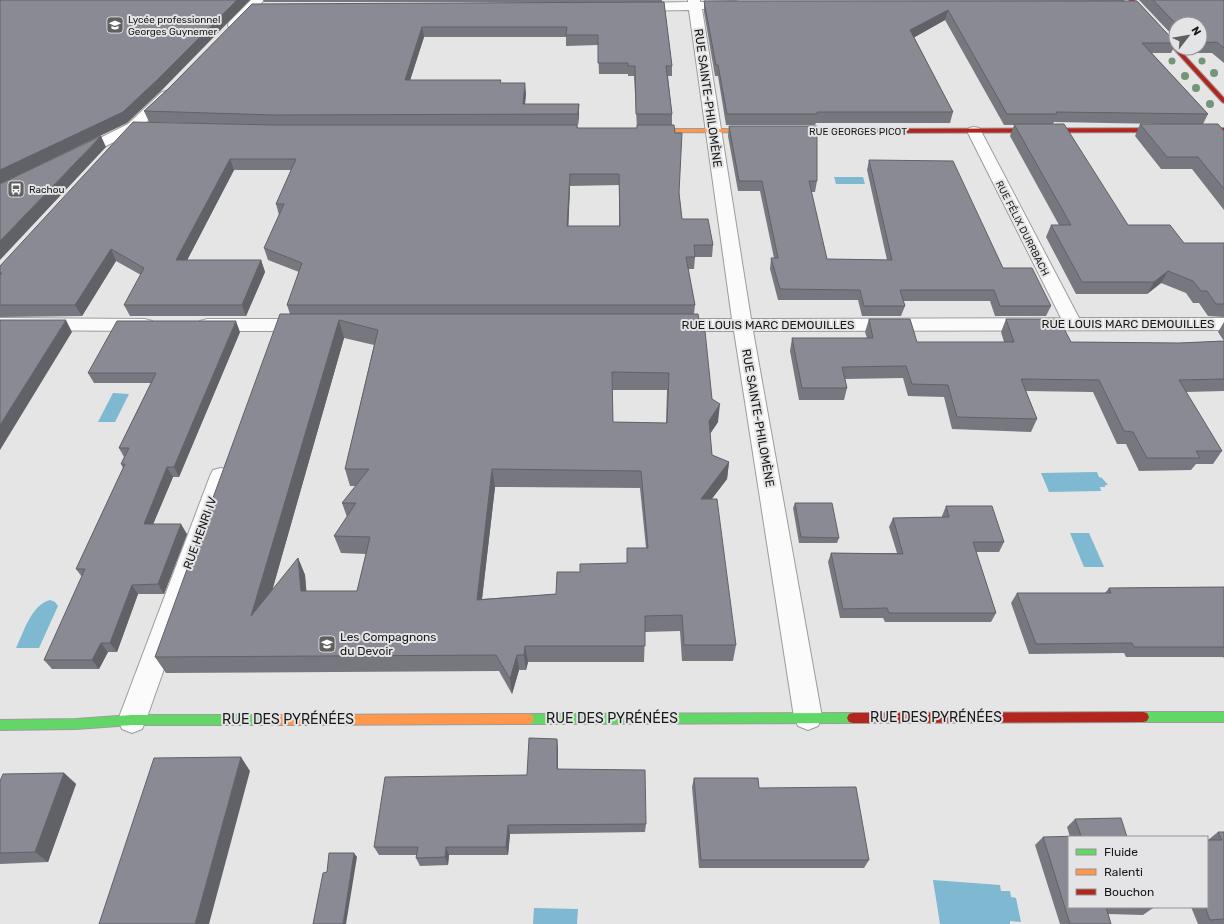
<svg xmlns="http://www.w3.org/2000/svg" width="1224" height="924" viewBox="0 0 1224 924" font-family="Rubik,sans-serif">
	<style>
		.water { fill: #7eb8d1 }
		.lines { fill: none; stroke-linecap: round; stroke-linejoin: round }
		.street-casing { stroke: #9c9c9d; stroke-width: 2 }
		.fast-casing { stroke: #9c9c9d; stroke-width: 2 }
		.slow-casing { stroke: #9c9c9d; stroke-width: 2 }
		.jam-casing { stroke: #9c9c9d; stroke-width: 2 }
		.street { fill: #fbfbfb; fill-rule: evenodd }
		.fast { fill: #63d668; fill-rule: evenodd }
		.slow { fill: #ff974d; fill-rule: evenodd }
		.jam { fill: #b3261e; fill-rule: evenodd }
		.tree { fill: #73957a }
		.wall { fill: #77777f; fill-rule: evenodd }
		.shaded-wall { fill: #616168 }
		.building { fill: #8a8a94; stroke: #616168; fill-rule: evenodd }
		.labels { text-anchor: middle; stroke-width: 4; stroke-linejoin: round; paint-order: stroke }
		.far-poi-label { font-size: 10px; fill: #191919; stroke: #e4e4e6; text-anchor: start }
		.far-street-label { font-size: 10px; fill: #191919; stroke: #e4e4e6 }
		.street-label { font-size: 12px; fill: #191919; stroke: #e4e4e6 }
		.poi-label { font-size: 12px; fill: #191919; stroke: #e4e4e6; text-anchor: start }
		.near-street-label { font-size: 14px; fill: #191919; stroke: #e4e4e6 }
	</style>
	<rect width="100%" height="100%" fill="#e5e5e5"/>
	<g class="water">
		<polygon points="834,177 863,177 865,184 836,184"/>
		<polygon points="113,393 129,394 115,422 98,422"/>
		<polygon points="1097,472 1099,477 1102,478 1108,485 1105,485 1105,487 1100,487 1101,491 1049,492 1041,473"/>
		<polygon points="1070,533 1089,533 1104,567 1084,567"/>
		<path d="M50,600l5,2 3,4 -19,42h-23c8,-16 15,-43 34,-48z"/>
		<polygon points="933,880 1000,885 1001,891 1010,891 1011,897 1016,898 1021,922 1010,921 1010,924 940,924"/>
		<polygon points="534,908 578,909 577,924 533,924"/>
	</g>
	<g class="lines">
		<g class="street-casing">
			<g id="street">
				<polygon points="251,0 264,0 239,28 229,28 228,25 229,22"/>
				<polygon points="688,0 700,0 700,2 735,1 739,2 741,5 739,8 735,9 702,9 751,319 1061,318 967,131 969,128 974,127 979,128 981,131 1079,318 1224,318 1224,330 753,331 822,717 818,726 808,730 798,726 794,717 734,331 669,331 662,329 659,325 662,321 669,319 732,319 689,10 635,11 631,10 629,7 631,4 635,3 688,2"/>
				<polygon points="167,91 172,92 174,95 172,98 138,130 82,158 77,160 72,158 69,155 72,152 128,124 162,92"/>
				<polygon points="0,318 145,319 152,321 155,325 152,329 145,331 0,330"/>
				<polygon points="207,319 305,319 312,321 315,325 312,329 305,331 207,331 200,329 197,325 200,321"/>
				<polygon points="221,468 229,470 232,476 146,720 142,729 132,733 122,729 118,720 210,476 213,470"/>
			</g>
		</g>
		<g class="fast-casing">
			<g id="fast">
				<polygon points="1143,712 1224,712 1224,722 1143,722 1139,721 1137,717 1139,713"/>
				<polygon points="853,713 857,714 859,718 857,722 853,723 528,724 524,723 522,719 524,715 528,714"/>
				<polygon points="132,715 280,715 284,716 286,720 284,724 280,725 132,725 76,729 0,730 0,720 76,719"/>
			</g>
		</g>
		<g class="slow-casing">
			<g id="slow">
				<polygon points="644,129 845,129 848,131 845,133 642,132 642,130"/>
				<polygon points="528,714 532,715 534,719 532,723 528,724 280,725 276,724 274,720 276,716 280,715"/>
			</g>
		</g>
		<g class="jam-casing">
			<g id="jam">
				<polygon points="1129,0 1134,0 1176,46 1176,48 1178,48 1224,98 1224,103 1222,102"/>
				<polygon points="1224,128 1224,132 845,133 842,131 845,129"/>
				<polygon points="1143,712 1147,713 1149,717 1147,721 1143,722 853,723 849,722 847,718 849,714 853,713"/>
			</g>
		</g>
		<use href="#street" class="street"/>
		<use href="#fast" class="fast"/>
		<use href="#slow" class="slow"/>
		<use href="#jam" class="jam"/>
	</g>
	<g class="tree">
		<circle cx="1172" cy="61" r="3.5"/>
		<circle cx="1202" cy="61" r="3.5"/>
		<circle cx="1214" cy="73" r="4"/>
		<circle cx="1185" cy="76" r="4"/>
		<circle cx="1196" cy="88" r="4"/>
		<circle cx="1210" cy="104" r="4"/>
	</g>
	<g class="wall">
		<polygon points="263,0 662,0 662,2 264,2"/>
		<polygon points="701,0 1125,0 1124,1"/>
		<polygon points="1139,0 1224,0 1224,63 1212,53 1189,53 1184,48 1200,48 1200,24 1176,24 1176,39"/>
		<polygon points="704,1 1137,1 1176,43 1171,53 1152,53 1208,114 1203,124 1224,131 1224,210 1192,169 1161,169 1135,136 1140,124 1162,124 1054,122 1053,124 1128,225 1184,243 1224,243 1224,317 1208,316 1199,303 1193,303 1186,293 1161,283 1147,294 1076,294 1046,237 1051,225 1059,225 1010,136 1014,125 1004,125 945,20 914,37 953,112 950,123 816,123 815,125 726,125 718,76 715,76 704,12"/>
		<path d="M664,2l8,64v10h-4l4,38v11l10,94 31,26 -1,12h-17l-1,12h-6l7,36 -1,9 18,85 6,23 -8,12 2,21 17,7 -2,17 -16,20 25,146 -3,16h-51l-2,-30 -35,1 -1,30h-116l-2,8h-7l-7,24 -13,-23 -333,2 -11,-16 135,-343 -3,-9 12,-33 -31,-12 -4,-12 15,-33 -3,-11 15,-34h-57l-47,90h74l4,12 -19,44h-116l-6,-11 17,-30 -25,-14 -34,55 -82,1v-51l259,-141 -110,-3 -5,-11 25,-23 83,-84zM424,37h142v9l32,-1 1,29h29v2h6l3,52h-59l-1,-3h1l1,-10v-11h-54l1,-11 -25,-10 -91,-3zM619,185v41h-51l2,-40zM344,338l30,7 -29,124 5,17h6l-14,17 5,14 -13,19 7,17 25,1 -9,37h-51l-1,-16 -7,-17 -26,33zM612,390h55l-1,33 -53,-1zM495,487l145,1 6,60h-19v15l-71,31 -74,5z"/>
		<polygon points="729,126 817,181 815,192 811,192 827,259 887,260 867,170 869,160 1003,268 1051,306 1046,316 995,316 990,301 903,301 905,306 901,316 862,316 858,300 778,300 770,269 771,258 774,258 760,191 738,191 728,136"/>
		<polygon points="869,319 917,342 1004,342 1001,332 1006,319 1071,342 1179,343 1224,341 1218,332 1224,322 1224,391 1186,392 1222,451 1213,464 1196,464 1191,470 1139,471 1126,444 1117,444 1093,392 1026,391 1037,419 1031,432 952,429 944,397 908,396 903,378 845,379 847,388 844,400 799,400 790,351 792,338 867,338 865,332"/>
		<polygon points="240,332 179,477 173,477 153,524 187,534 164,594 138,594 117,652 108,652 99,669 52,669 44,660 82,577 76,569 123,468 121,464 124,457 119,448 151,383 94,383 88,373"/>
		<polygon points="795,503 839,538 837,543 799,543 793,508"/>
		<polygon points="946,506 1004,542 999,552 976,552 996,613 991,622 885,622 883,618 840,618 828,562 831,553 897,553 889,527 893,518 942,517 942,516"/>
		<polygon points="1224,587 1224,658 1223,657 1126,657 1124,653 1029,654 1011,603 1017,593 1105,593 1109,588"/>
		<polygon points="558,748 558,769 646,824 645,832 510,834 508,855 449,855 448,865 420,866 416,858 417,855 379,855 374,847 527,775"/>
		<polygon points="64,773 76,784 48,862 0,864 0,781"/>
		<polygon points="694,778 759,788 869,860 864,868 699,868 692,787"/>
		<polygon points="1075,819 1127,837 1153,908 1143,915 1108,914 1111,924 1060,924 1035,845 1043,837 1070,837 1067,827"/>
		<polygon points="1218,832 1224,832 1224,924 1198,924 1191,907 1207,907 1208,840"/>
	</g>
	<g class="shaded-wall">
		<polygon points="237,0 250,0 161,91 127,123 0,184 0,170"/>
		<polygon points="948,10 945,20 908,41 910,30"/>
		<polygon points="422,27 424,37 407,90 405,80"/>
		<polygon points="525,83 526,93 524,115 523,104"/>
		<polygon points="579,104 579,115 578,125 578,114"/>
		<polygon points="101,136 106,147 0,260 0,241"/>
		<polygon points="230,159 234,170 181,272 176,260"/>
		<polygon points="570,174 570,186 568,238 567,226"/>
		<polygon points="111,249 116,261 82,316 75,305"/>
		<polygon points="261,260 265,272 246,316 242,305"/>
		<polygon points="1168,271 1161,283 1147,294 1154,282"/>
		<polygon points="66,320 72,332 0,450 0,425"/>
		<polygon points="339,320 344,338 260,633 251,616"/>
		<polygon points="236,321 240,332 179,477 174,467"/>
		<polygon points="720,404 718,422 707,438 709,421"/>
		<polygon points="729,462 727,479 699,516 701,499"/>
		<polygon points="167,467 173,477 149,534 144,524"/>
		<polygon points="492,469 495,487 480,616 477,600"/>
		<polygon points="181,524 187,534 164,594 158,584"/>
		<polygon points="298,558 305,575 308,608 301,591"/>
		<polygon points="132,585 138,594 117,652 110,643"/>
		<polygon points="101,643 108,652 99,669 92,660"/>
		<polygon points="525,646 528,662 526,670 524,655"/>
		<polygon points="517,655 519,670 512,694 510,679"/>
		<polygon points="557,739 558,748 558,778 557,769"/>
		<polygon points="241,757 250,771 209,924 195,924"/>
		<polygon points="64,773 76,784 48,862 35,852"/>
		<polygon points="508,825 510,834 508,855 506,847"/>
		<polygon points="446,847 449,855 448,865 445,857"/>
		<polygon points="354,853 357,857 346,924 343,924"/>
	</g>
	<g class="building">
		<polygon points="0,0 237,0 157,80 123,112 0,170"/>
		<polygon points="1153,0 1224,0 1224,48 1217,42 1200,43 1200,24 1176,24"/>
		<polygon points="704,1 1137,1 1176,43 1142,43 1208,114 1056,112 1057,114 1007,114 948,10 910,30 953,112 817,112 817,114 727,114 718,65 716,65"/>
		<polygon points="664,2 672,66 666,66 672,114 636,114 635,66 628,66 628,63 598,63 598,35 566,35 567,27 422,27 405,80 501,80 500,83 525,83 523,104 579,104 578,114 274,115 144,111 169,88 252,4"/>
		<path d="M133,122l141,3h303v3h60v-3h37l1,8h7l-3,60 3,26h26l5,26h-19l1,12h-9l9,48h-408l15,-42 -38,-15 20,-44h-8l20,-45h-66l-54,101h85l-19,45h-118l20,-37 -33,-19 -36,56h-75v-30l2,-2h-2v-7zM570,174h49l1,52h-53z"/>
		<polygon points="1014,124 1064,124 1128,225 1170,225 1184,243 1224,243 1224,304 1216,304 1207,291 1201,291 1193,281 1168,271 1154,282 1082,282 1051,225 1071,225"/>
		<polygon points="1140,124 1218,124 1224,131 1224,189 1198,157 1167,157"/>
		<polygon points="729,126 817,126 817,181 809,181 827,259 892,260 869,160 953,161 1003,268 1032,268 1051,306 1000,306 994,290 900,290 905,306 864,306 860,290 780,289 771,258 778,258 762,181 739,181"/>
		<polygon points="101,136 0,241 0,184"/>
		<path d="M280,314h418l3,17h4l7,68 8,5 -11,17 3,34 17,7 -28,37h16l19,146h-52l-2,-30 -37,1v30h-120l-1,9h-7l-7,24 -14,-24 -341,2zM339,320l39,10 -33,139h24l-27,34h14l-22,33 36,1 -13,54h-56l-3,-33 -47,58zM612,372l57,1 -2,50 -54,-1zM492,469l149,2 7,77h-21v15l-47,1v8h-23l-1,22 -79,6z"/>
		<polygon points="869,319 910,319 917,342 1014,342 1006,319 1059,319 1071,342 1179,343 1224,341 1224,379 1179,380 1222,451 1196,451 1200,458 1147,458 1133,432 1124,431 1099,380 1021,379 1037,419 957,417 948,385 912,384 906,366 842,367 847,388 802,388 792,338 873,338"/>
		<polygon points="0,320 66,320 0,425"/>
		<polygon points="117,321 236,321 174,467 167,467 144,524 181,524 158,584 132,585 110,643 101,643 92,660 44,660 85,569 76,569 125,464 121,464 129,448 119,448 156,373 88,373"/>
		<polygon points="795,503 832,503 839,538 801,537"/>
		<polygon points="946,506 992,506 1004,542 973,542 996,613 889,613 887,608 843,609 831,553 903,554 893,518 949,517"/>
		<polygon points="1224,587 1224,647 1134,647 1132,643 1036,644 1017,593 1111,593 1109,588"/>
		<polygon points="529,738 557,739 557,769 645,770 646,824 508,825 506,847 446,847 445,857 416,858 418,847 374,847 385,777 527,775"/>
		<polygon points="241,757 195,924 99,924 154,758"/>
		<polygon points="64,773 35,852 0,853 0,781 3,774"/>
		<polygon points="694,778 758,778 759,788 856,787 869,860 701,860"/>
		<polygon points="1121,818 1127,837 1069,837 1069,907 1152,907 1153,908 1106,907 1111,924 1070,924 1043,837 1081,836 1075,819"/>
		<polygon points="1218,832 1224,832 1224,919 1210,920 1205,907 1207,907 1207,840 1222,840"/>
		<polygon points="329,853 354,853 343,924 313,924 323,873 327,872"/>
	</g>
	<defs>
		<g id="school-square" transform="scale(0.9)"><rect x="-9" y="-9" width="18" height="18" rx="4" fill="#606060" stroke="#e4e4e6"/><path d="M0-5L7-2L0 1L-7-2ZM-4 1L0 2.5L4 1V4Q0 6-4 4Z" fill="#fff"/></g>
		<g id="bus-square" transform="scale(0.9)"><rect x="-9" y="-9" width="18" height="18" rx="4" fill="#606060" stroke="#e4e4e6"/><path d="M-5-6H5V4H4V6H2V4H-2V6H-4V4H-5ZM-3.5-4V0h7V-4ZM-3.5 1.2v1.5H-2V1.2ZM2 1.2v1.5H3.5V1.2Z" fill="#fff"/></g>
	</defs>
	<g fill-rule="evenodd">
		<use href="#school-square" x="115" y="25"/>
		<use href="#bus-square" x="16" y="189"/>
		<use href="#school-square" x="327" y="644"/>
	</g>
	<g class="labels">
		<g class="far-poi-label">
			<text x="128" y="23">Lycée professionnel<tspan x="128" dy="12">Georges Guynemer</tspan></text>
			<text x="29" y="193">Rachou</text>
		</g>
		<g class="far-street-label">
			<text x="858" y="135">RUE GEORGES PICOT</text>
			<text transform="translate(1023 228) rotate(63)" y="4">RUE FÉLIX DURRBACH</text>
		</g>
		<g class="street-label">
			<text transform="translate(708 98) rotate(82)" y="4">RUE SAINTE-PHILOMÈNE</text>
			<text x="1128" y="328">RUE LOUIS MARC DEMOUILLES</text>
			<text x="768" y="329">RUE LOUIS MARC DEMOUILLES</text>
			<text transform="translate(758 418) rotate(80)" y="4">RUE SAINTE-PHILOMÈNE</text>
			<text transform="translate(200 533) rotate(-70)" y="4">RUE HENRI IV</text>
		</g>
		<g class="poi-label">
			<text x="340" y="641">Les Compagnons<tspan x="340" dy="14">du Devoir</tspan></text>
		</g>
		<g class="near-street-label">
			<text x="936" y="722">RUE DES PYRÉNÉES</text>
			<text x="612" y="723">RUE DES PYRÉNÉES</text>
			<text x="288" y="724">RUE DES PYRÉNÉES</text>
		</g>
	</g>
	<rect x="1068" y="836" width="140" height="72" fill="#e4e4e6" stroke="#939394"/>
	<rect x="1076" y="849" width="20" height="6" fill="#63d668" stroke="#939394"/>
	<text x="1104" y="856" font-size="12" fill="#191919">Fluide</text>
	<rect x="1076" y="869" width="20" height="6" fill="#ff974d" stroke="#939394"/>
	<text x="1104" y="876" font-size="12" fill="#191919">Ralenti</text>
	<rect x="1076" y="889" width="20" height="6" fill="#b3261e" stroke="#939394"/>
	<text x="1104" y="896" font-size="12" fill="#191919">Bouchon</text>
	<g transform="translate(1188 36) rotate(59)"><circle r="19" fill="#e4e4e6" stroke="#939394"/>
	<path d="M0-3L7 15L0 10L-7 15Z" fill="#606060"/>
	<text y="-6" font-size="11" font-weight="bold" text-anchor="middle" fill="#191919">N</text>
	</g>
</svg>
